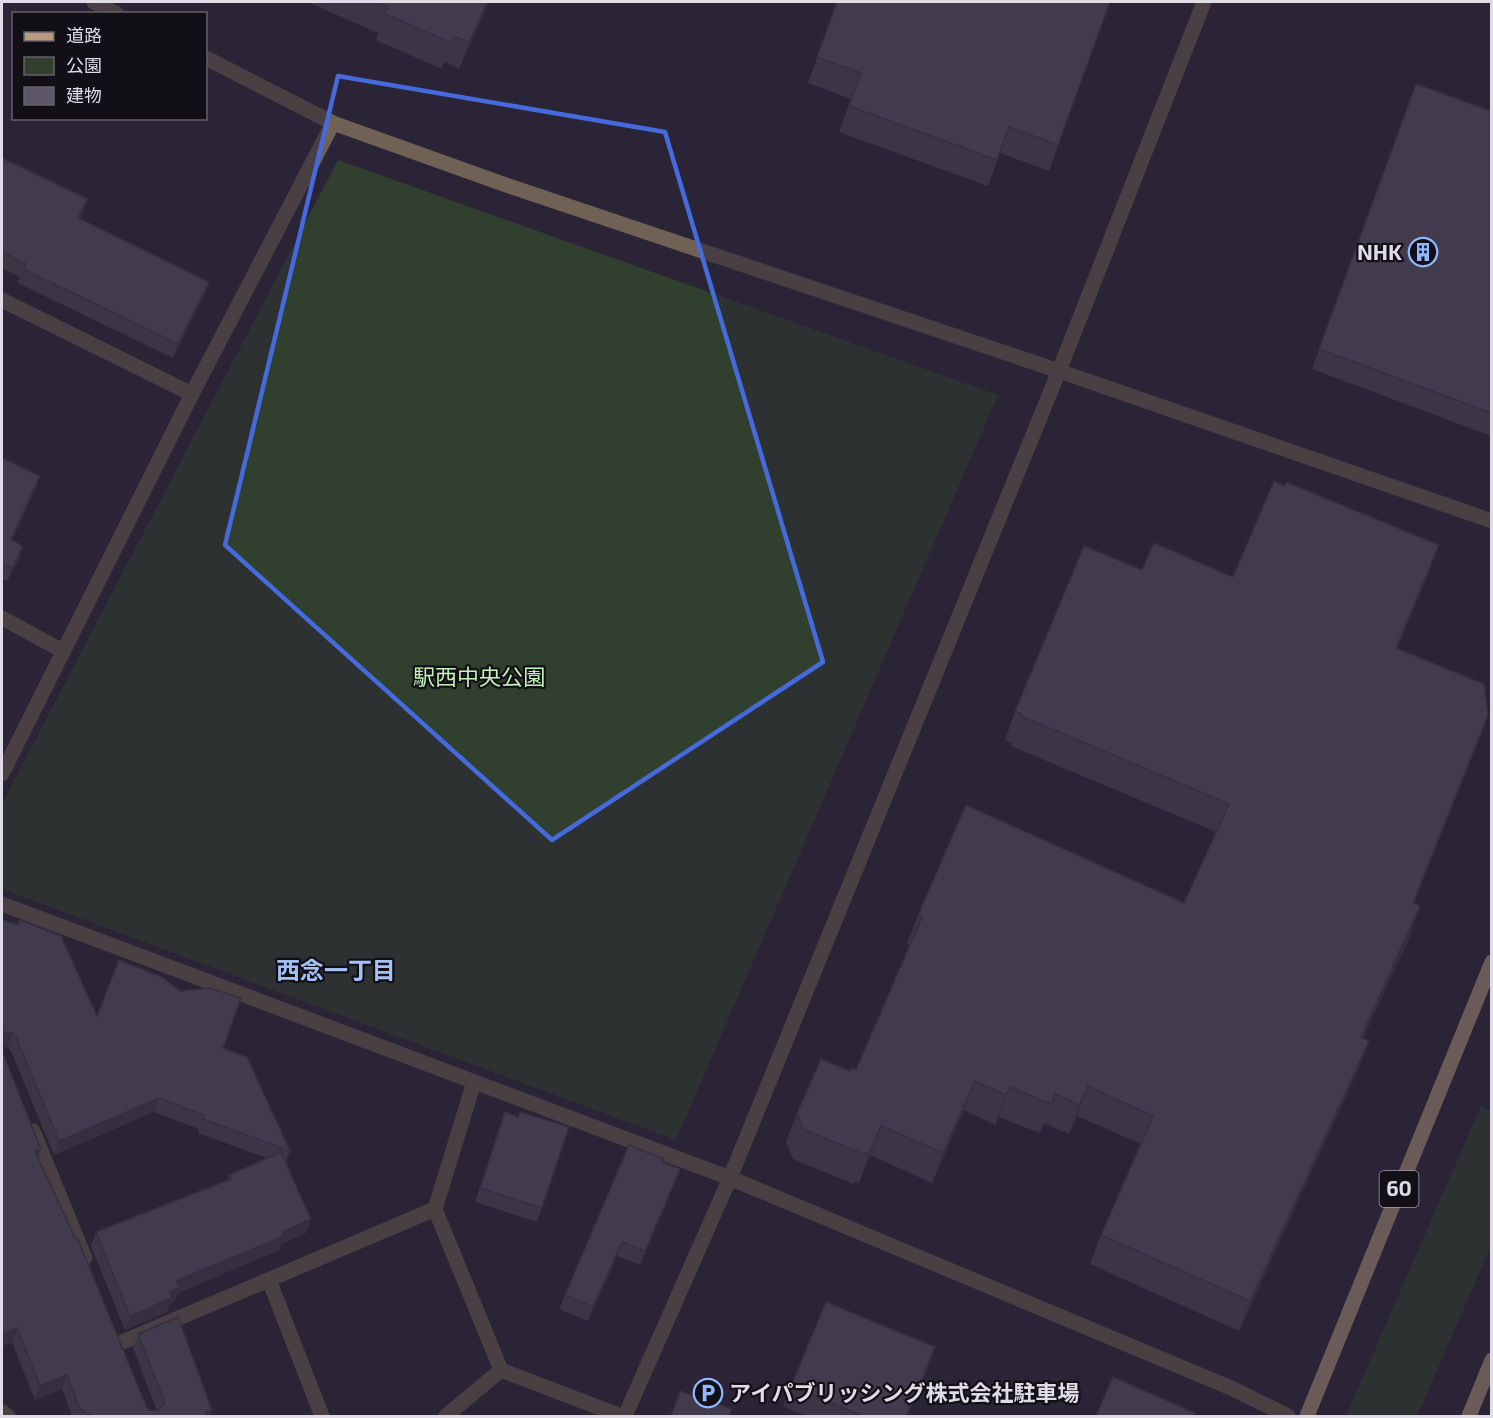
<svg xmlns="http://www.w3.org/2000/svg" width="1493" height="1418" viewBox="0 0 1493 1418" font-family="'Exo 2','Noto Sans JP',sans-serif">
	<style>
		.green { fill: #31402e }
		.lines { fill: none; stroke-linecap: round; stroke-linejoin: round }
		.service { stroke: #6f6255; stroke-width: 15 }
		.minor { stroke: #6f6255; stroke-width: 15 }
		.tertiary { stroke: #6f6255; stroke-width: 15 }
		.primary { stroke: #b79b81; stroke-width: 15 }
		.wall { fill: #50495a }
		.shaded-wall { fill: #413c4a }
		.building { fill: #5d5569; stroke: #413c4a; stroke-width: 1.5 }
		.marked { fill: none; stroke: #446adb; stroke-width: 4.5; stroke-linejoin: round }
		.labels { text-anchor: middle; stroke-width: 4.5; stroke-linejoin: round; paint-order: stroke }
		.shield { fill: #120f17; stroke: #a29ea9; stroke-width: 1.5 }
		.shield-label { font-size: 21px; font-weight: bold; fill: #dfdbe7 }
		.poi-label { font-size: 22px; font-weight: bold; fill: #dfdbe7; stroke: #120f17; text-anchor: end }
		.park-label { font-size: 22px; fill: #c1f0b9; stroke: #120f17 }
		.neighbourhood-label { font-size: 24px; font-weight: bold; fill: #a2c1f4; stroke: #120f17 }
	</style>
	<rect width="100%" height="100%" fill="#2b2436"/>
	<g class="green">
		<polygon points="338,160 998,395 676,1140 2,889 2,804"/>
		<polygon points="1481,1106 1491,1111 1491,1246 1417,1416 1346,1416"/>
	</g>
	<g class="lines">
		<g class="service">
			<polyline points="33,1131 85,1258"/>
			<polyline points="269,1280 322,1416"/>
			<polyline points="120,1343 435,1209"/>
			<polyline points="501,1370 621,1416"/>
		</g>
		<g class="minor">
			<polyline points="2,300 192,394"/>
			<polyline points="1059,371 1204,2"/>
			<polyline points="2,618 63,651"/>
			<polyline points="2,774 192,394 333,123"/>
			<polyline points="2,904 730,1178 1231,1388 1288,1416"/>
			<polyline points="2,1412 8,1416"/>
			<polyline points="446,1416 501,1370 435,1209 474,1082"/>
		</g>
		<g class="tertiary">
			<polyline points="94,2 117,14"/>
			<polyline points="206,58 333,123 506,185 1059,371 1492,521"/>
			<polyline points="625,1416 730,1178 1059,371"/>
		</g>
		<g class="primary">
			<polyline points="1307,1416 1492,962"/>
			<polyline points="1469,1416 1492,1360"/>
		</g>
	</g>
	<g class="wall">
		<polygon points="307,2 489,2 459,69 444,62 442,69 376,40 378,33"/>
		<polygon points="837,2 1110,2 1049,171 1000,153 988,186 839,132 851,99 808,83"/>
		<polygon points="1416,84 1491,111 1491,436 1312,369"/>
		<polygon points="2,158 83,213 80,219 209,282 204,296 173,358 18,283 20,277 2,268"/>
		<polygon points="2,458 40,476 35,490 12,540 18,561 7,581 2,579"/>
		<polygon points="1142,570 1233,577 1428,575 1397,648 1488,715 1477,745 1414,903 1420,906 1410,936 1363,1038 1369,1041 1358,1070 1239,1331 1090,1264 1101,1235 1141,1144 1077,1116 1069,1134 1044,1123 1040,1133 999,1117 995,1125 964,1110 932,1183 870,1155 859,1183 855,1182 854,1184 793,1159 786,1142 797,1113 850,1071 856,1070 910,945 907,944 918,915 1184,903 1216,832 1011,746 1012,743 1005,740 1015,711"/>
		<polygon points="2,920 97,1016 223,1048 290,1151 285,1163 311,1219 306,1233 281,1244 279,1250 178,1293 174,1302 170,1304 167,1312 125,1330 91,1246 96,1232 227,1181 229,1175 267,1158 198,1133 199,1129 154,1112 54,1155 11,1051 7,1047"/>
		<polygon points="2,1051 38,1157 146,1406 150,1410 157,1411 133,1348 138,1334 212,1410 210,1416 72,1416 62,1389 35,1400 12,1342 2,1346"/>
		<polygon points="518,1117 542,1208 537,1222 475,1202 500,1126"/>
		<polygon points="663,1162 680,1169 640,1265 617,1256 588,1321 559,1309 565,1295"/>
		<polygon points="928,1368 907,1416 807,1416 783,1406 791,1386"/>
	</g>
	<g class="shaded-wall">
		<polygon points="487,2 489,2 459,69 469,43"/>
		<polygon points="88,199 83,213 73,232 78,218"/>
		<polygon points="209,282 204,296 173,358 178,344"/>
		<polygon points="40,476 35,490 6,553 11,539"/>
		<polygon points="1439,545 1428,575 1385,677 1396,648"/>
		<polygon points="23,547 18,561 7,581 12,568"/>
		<polygon points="1488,715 1477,745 1402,932 1413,903"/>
		<polygon points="1420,906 1410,936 1350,1067 1361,1037"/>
		<polygon points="4,1032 13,1033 7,1047 2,1046 2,1035"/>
		<polygon points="1369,1041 1358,1070 1239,1331 1250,1301"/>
		<polygon points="975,1081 964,1110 932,1183 943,1153"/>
		<polygon points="1088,1086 1077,1116 1069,1134 1079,1105"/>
		<polygon points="1010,1087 999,1117 995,1125 1006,1095"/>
		<polygon points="159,1098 154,1112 54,1155 59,1141"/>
		<polygon points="881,1126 870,1155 859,1183 869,1154"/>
		<polygon points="41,1149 36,1163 35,1151"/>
		<polygon points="680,1169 675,1183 640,1265 645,1251"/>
		<polygon points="311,1219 306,1233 281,1244 279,1250 178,1293 174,1302 170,1304 167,1312 125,1330 130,1316 170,1292 176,1281"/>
		<polygon points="622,1242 617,1256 588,1321 593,1307"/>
		<polygon points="17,1328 12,1342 2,1346 2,1334"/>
		<polygon points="935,1347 928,1368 907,1416 906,1416"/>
		<polygon points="67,1375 62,1389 35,1400 40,1386"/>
		<polygon points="212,1410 210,1416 203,1416 205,1412"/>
	</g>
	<g class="building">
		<polygon points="375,2 487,2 469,43 454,36 451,43 385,14 388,7"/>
		<polygon points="837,2 1110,2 1058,145 1009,127 997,160 849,106 861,73 817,57"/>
		<polygon points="1416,84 1491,111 1491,413 1319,349"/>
		<polygon points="2,158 88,199 78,218 209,282 178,344 23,269 26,264 2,252"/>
		<polygon points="2,458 40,476 11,539 23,547 12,568 2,563"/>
		<polygon points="1274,481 1285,486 1286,482 1439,545 1396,648 1484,684 1488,715 1413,903 1420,906 1361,1037 1369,1041 1250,1301 1101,1235 1153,1116 1088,1086 1079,1105 1055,1094 1051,1104 1010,1087 1006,1095 975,1081 943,1153 881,1126 869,1154 866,1152 865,1155 803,1129 797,1113 821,1059 850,1071 851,1068 856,1070 922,917 918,915 966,805 1184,903 1229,804 1021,716 1022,714 1015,711 1084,546 1142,570 1154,543 1233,577"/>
		<polygon points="2,920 18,925 20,920 61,936 97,1016 119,960 162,977 180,991 210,988 241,998 223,1048 247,1057 290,1151 203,1119 204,1115 159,1098 59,1141 16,1037 13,1033 4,1032 2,1035"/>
		<polygon points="2,1051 41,1149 35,1151 76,1240 78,1239 146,1406 150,1410 158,1411 165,1403 138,1334 178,1317 212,1410 205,1412 207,1416 92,1416 80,1409 67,1375 40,1386 17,1328 2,1334"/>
		<polygon points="505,1112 518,1117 520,1112 569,1127 542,1208 480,1188"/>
		<polygon points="629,1145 664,1159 663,1162 680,1169 645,1251 622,1242 593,1307 565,1295"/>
		<polygon points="281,1152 311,1219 282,1232 284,1236 176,1281 179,1288 170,1292 172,1298 130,1316 96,1232 231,1179 229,1175"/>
		<polygon points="826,1302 935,1347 906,1416 863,1416 791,1386"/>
		<polygon points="1113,1377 1195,1413 1193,1416 1096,1416"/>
		<polygon points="680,1391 732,1409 729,1416 671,1416"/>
	</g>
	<path d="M0 0H1493V1418H0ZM338,76l327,56 158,530 -271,178 -327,-295z" fill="#2b2436" fill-opacity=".55" fill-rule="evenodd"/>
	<path class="marked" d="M338,76l327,56 158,530 -271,178 -327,-295z"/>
	<defs>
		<g id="building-ring" transform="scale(1.5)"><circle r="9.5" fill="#120f17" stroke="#8fb8fd" stroke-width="1.5"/><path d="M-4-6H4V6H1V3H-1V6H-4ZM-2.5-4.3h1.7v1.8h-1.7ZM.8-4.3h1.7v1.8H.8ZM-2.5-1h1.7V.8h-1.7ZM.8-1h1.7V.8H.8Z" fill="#8fb8fd"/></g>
		<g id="parking-ring" transform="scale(1.5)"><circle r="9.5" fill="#120f17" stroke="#8fb8fd" stroke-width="1.5"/><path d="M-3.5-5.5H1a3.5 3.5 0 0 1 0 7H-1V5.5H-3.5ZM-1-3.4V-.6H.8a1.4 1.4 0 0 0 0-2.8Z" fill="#8fb8fd"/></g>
	</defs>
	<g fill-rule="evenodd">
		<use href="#building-ring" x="1423" y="252"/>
		<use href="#parking-ring" x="708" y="1393"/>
	</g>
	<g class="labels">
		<rect class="shield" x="1379.5" y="1171" width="39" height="36" rx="4.5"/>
		<g class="shield-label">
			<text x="1399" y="1196">60</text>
		</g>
		<g class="poi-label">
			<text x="1402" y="260">NHK</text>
			<text x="729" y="1401" text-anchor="start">アイパブリッシング株式会社駐車場</text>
		</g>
		<g class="park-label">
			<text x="479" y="685">駅西中央公園</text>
		</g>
		<g class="neighbourhood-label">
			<text x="336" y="979">西念一丁目</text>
		</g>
	</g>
	<rect width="1493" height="1418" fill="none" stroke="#dfdbe7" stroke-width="6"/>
	<rect x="12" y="12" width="195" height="108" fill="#120f17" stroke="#64616a" stroke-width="1.5"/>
	<rect x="24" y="32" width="30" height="9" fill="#b79b81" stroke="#64616a" stroke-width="1.5"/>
	<text x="66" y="42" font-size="18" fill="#dfdbe7">道路</text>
	<rect x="24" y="57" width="30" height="18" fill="#31402e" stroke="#64616a" stroke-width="1.5"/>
	<text x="66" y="72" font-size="18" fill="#dfdbe7">公園</text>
	<rect x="24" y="87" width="30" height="18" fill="#5d5569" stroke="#64616a" stroke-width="1.5"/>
	<text x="66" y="102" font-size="18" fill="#dfdbe7">建物</text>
</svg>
